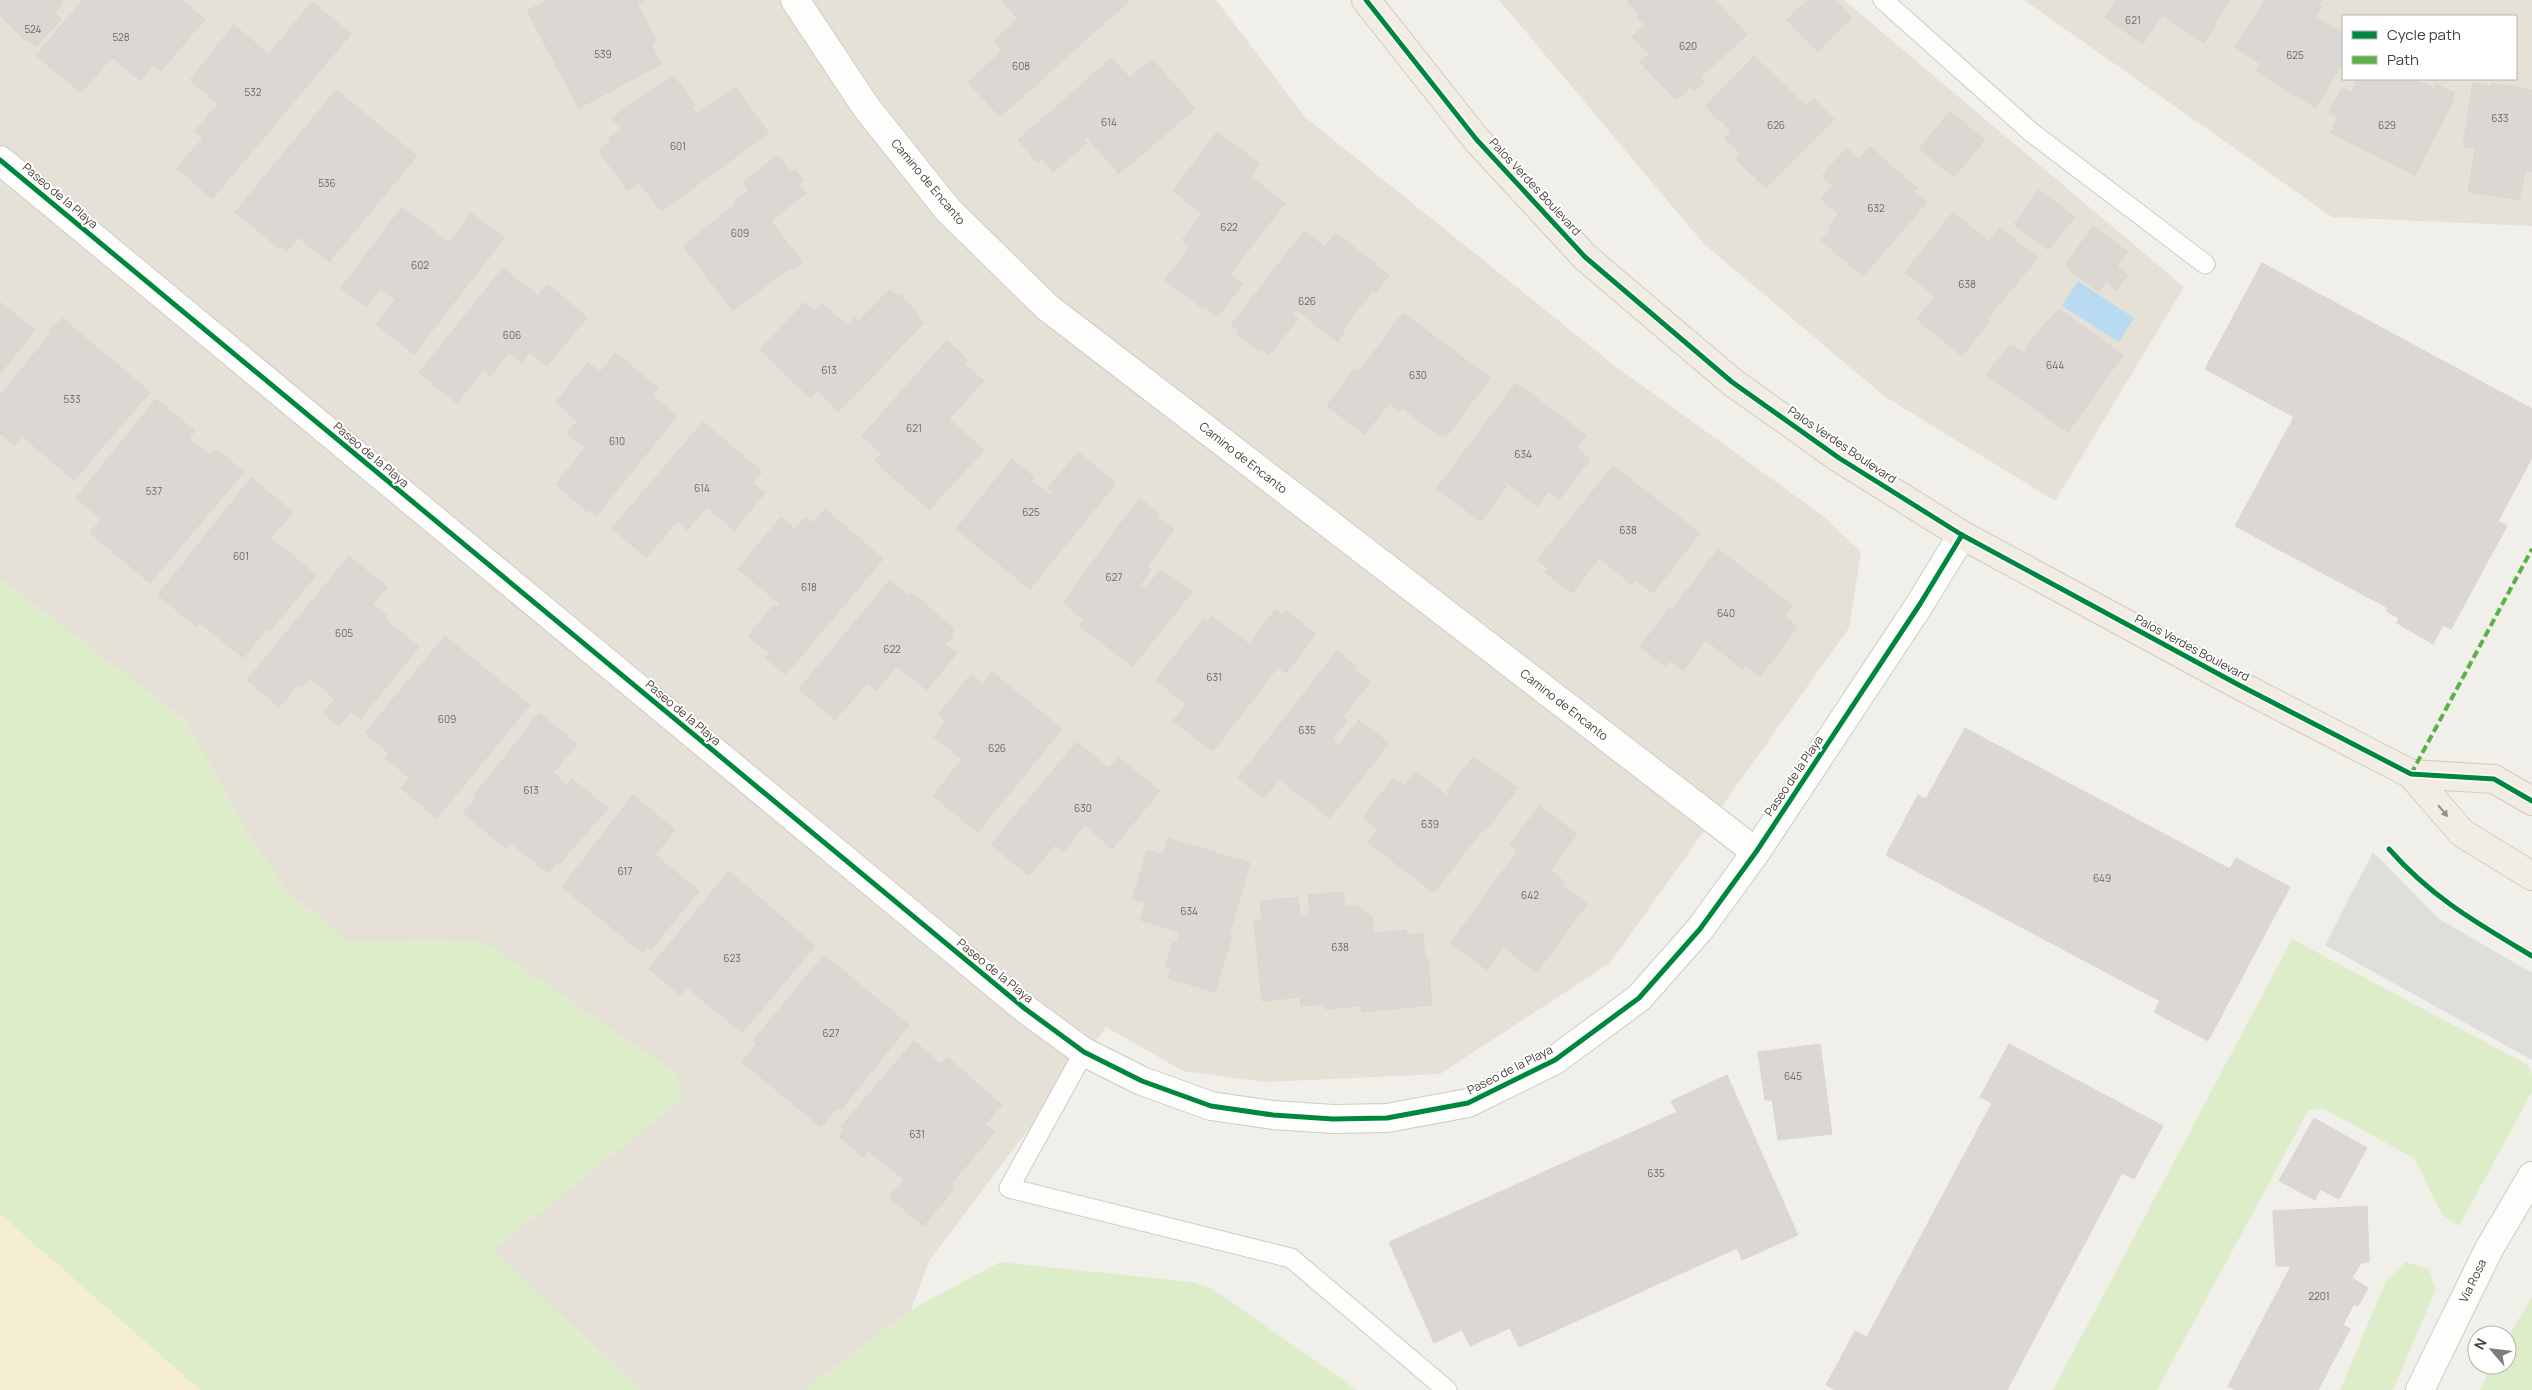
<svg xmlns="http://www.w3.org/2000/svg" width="2532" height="1390" viewBox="0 0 2532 1390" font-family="Manrope,sans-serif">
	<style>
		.residential { fill: #e6e1d7; fill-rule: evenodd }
		.green { fill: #deedc9 }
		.sand { fill: #f6eed3 }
		.parking { fill: #e0deda }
		.water { fill: #b8dbf1 }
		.building { fill: #dbd8d3; stroke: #dad6d0 }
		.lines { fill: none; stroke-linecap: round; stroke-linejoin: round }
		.service-casing { stroke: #cecbc6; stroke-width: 21 }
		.minor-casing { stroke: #cecbc6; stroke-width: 30 }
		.tertiary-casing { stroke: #cecbc6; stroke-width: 30 }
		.primary-casing { stroke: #d4cbb7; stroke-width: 30 }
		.service { stroke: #fdfdfc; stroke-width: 19 }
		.minor { stroke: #fdfdfc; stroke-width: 28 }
		.tertiary { stroke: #fdfdfc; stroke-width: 28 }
		.primary { stroke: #f1ede4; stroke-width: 28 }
		.quiet { stroke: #57b346; stroke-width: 4; stroke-dasharray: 8 4; stroke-linecap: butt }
		.cycleway-casing { stroke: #fff; stroke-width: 8 }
		.cycleway { stroke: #00873e; stroke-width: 5 }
		.oneway { fill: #948e84 }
		.labels { text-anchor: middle; stroke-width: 4; stroke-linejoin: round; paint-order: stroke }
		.number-label { font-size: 10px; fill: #6e685e }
		.street-label { font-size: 12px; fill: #484136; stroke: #fff }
	</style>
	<rect width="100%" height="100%" fill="#f1efea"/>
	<g class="residential">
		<polygon points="0,0 1216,0 1305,117 1615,366 1822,515 1861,552 1849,628 1610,963 1440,1074 1265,1082 1183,1071 1106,1027 929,1261 911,1310 805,1390 641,1390 492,1251 683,1098 482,941 348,942 287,891 241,822 185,720 0,579"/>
		<polygon points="1499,0 1844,0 2184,287 2055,501 1884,396 1703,243"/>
		<path d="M2024,0h508v226l-200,-9zM2343,16h173v63h-173z"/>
	</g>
	<g class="green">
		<polygon points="0,579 185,720 241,822 287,891 348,942 482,941 674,1071 683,1098 492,1251 641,1390 200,1390 0,1214"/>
		<polygon points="2292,939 2528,1065 2532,1074 2532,1092 2459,1226 2442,1215 2415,1159 2323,1108 2308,1111 2157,1390 2053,1390"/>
		<polygon points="1000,1262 1192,1282 1211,1288 1357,1390 805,1390 911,1310"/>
		<polygon points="2405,1262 2429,1269 2436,1289 2393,1390 2340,1390 2386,1281"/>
		<polygon points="2532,1297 2532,1390 2480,1390 2492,1365 2507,1365 2507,1338"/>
	</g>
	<polygon class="sand" points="0,1214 200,1390 0,1390"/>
	<polygon class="parking" points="2373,852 2439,919 2532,973 2532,1060 2325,945"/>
	<polygon class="water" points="2078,281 2134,318 2119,342 2062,306"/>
	<g class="building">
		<polygon points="0,0 64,0 60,3 62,5 55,13 61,19 36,47 27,39 26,41 0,15"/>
		<polygon points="83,0 182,0 205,19 161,71 153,65 140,81 112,57 81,93 36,55"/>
		<polygon points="547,0 644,0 637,4 657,41 651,44 661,64 579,108 527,11"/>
		<polygon points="1001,0 1130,0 1000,117 968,82 1002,51 993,41 1018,19"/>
		<polygon points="1626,0 1715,0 1747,35 1700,77 1705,82 1694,91 1690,87 1676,100 1640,62 1649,54 1632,37 1645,25 1637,17 1639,14"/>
		<polygon points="1808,0 1835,0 1852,18 1818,52 1787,20"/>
		<polygon points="2117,0 2230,0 2214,23 2216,25 2204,43 2162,15 2143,44 2105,18"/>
		<polygon points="2265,0 2321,0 2318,4 2322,7 2316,17 2343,34 2340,46 2343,48 2343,62 2316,108 2256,71 2261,64 2235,47"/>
		<polygon points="312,2 351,34 212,199 177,168 203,138 195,131 218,104 190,80 234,25 269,54"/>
		<polygon points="1754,56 1806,106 1814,99 1834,119 1766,188 1736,159 1740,154 1724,138 1731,131 1705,106"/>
		<polygon points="1112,58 1130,78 1152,59 1195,109 1119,174 1086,136 1083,139 1087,143 1053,172 1042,159 1037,162 1018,140"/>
		<polygon points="673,75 695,105 692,107 697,114 735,87 769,133 661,211 639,182 628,191 599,151 610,142 608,139 622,130 612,118"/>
		<polygon points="2358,79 2414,79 2435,89 2436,84 2454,93 2452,98 2454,99 2415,175 2331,133 2338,117 2329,113 2342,88 2351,93"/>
		<polygon points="2473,83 2491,87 2491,83 2532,90 2532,172 2525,171 2519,200 2468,192 2475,148 2463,146"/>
		<polygon points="336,90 417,156 329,262 298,237 287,251 282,246 280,249 235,212"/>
		<polygon points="1950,112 1985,140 1954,177 1919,149"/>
		<polygon points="1217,132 1260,164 1251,177 1285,203 1230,274 1243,284 1218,316 1205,307 1204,309 1165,280 1190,247 1182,240 1202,213 1173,191"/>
		<polygon points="1870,147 1917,188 1913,191 1927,202 1863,276 1821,240 1831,230 1828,227 1839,214 1821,199 1833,185 1822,176 1846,148 1859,159"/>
		<polygon points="778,155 791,172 795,169 804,181 799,184 806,193 771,221 802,262 792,270 791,267 733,311 683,246 736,204 734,202 749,190 743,182"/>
		<polygon points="2039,190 2075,217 2048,250 2014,224"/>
		<polygon points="402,207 449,243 471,213 504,238 414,354 376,324 395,300 380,288 366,307 341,288"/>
		<polygon points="1953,212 1989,242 2000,228 2038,258 1986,320 1989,322 1962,356 1917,319 1935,296 1905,272"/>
		<polygon points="2093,226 2128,252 2117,266 2128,275 2116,290 2106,282 2099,292 2065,266"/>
		<polygon points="1304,231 1325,247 1336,233 1389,275 1376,292 1373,290 1342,330 1345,332 1337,342 1297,310 1292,315 1298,319 1269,355 1261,348 1259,351 1237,335 1239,332 1231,325"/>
		<polygon points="2262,263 2532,409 2532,458 2498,521 2507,526 2451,629 2443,625 2433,644 2397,623 2399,618 2386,611 2388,608 2235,526 2294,417 2205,369"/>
		<polygon points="503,268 538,296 547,284 587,317 547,366 530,352 522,363 509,353 490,376 483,370 457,403 419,373"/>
		<polygon points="890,289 898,296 900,294 918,312 916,315 924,323 838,412 816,390 810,398 760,350 805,302 814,311 822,303 847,326 855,317 859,321"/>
		<polygon points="0,302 35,330 0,374"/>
		<polygon points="2059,309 2123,355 2068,432 1986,375 2010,345 2025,353 2032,339"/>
		<polygon points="1403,313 1490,378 1446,437 1444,435 1442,437 1402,408 1400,411 1389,403 1365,434 1327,406 1354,369 1359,372"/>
		<polygon points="62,318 150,392 74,480 22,436 14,445 0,433 0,395 51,333 49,332"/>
		<polygon points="947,340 967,359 964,364 984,381 949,419 984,450 929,510 875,461 881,454 862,436"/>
		<polygon points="616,353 658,388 652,395 677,416 596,516 588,510 586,511 556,484 585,448 567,433 577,422 556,402 588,362 600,372"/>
		<polygon points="1516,383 1586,435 1576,448 1590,459 1559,500 1548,491 1538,506 1504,481 1502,483 1507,486 1481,521 1436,489"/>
		<polygon points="156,399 195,431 189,438 210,456 216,449 244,472 150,583 90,533 101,519 76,498"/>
		<polygon points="703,422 762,472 752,483 765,493 734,530 707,507 687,530 678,521 646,557 612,528"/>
		<polygon points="1078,452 1116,483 1030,589 956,529 1012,459 1034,477 1031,481 1050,495 1053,492 1048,488"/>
		<polygon points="1613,466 1700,533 1653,593 1636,580 1632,584 1599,558 1572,593 1545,572 1548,568 1537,560"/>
		<polygon points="251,478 293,512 271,538 316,575 269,632 266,629 243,658 200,623 197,627 158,595"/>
		<polygon points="1139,498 1159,513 1157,516 1174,530 1147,567 1151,570 1140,585 1146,589 1160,569 1192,592 1133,666 1079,626 1084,619 1063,603"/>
		<polygon points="825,509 883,559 786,674 765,658 769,653 748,636 774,605 777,607 780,604 738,569 781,517 794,529 805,517 814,523"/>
		<polygon points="1718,549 1792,605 1784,616 1797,627 1760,677 1746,666 1743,669 1706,640 1683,671 1670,661 1666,666 1640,647 1670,607 1673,609"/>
		<polygon points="349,556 387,587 373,605 387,616 385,619 419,647 360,719 351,712 339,726 323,713 335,699 310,678 301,688 298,685 279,707 247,680"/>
		<polygon points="890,580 909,596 912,593 954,629 951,633 954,635 945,644 957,653 927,690 897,666 876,691 867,683 835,720 799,689"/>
		<polygon points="1276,609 1283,615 1286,611 1316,634 1286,673 1278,667 1213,751 1173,721 1186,704 1156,680 1203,619 1207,622 1212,616 1249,644"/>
		<polygon points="445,636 530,705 437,818 401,788 410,778 385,758 389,753 365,733"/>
		<polygon points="1337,651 1356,666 1354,670 1370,682 1343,717 1347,721 1332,739 1339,745 1359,720 1389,743 1330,818 1279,779 1264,798 1238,778"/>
		<polygon points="992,672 1062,729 978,832 933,796 962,759 934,737 946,722 938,715 971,674 983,684"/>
		<polygon points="539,713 577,744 553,773 567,785 572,779 608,808 559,864 557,862 548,873 510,842 506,848 463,813 477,797 474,795 528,728 527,727"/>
		<polygon points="1965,728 2230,869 2236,858 2290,887 2208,1041 2154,1012 2160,1001 1886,855 1918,795 1926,799"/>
		<polygon points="1077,742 1109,768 1118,757 1160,791 1112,849 1085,825 1063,852 1055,845 1029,876 991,844"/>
		<polygon points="1473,757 1518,788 1484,832 1482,830 1434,893 1368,842 1377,829 1363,818 1393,778 1404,786 1415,772 1448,796 1450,794 1447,791"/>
		<polygon points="633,795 675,830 655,855 699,891 651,949 648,947 643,953 562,887"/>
		<polygon points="1539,806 1577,834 1550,870 1565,882 1562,886 1587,904 1537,972 1503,947 1487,970 1451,943 1518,850 1510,845"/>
		<polygon points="1168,838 1250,863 1229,935 1232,936 1215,992 1168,978 1171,968 1165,966 1173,942 1177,943 1180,932 1140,920 1146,903 1133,899 1147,850 1163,855"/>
		<polygon points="729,871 815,946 742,1033 687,987 680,995 649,969"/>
		<polygon points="1343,892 1345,907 1357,906 1372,916 1374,933 1406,930 1407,935 1423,933 1425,959 1428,959 1432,1005 1362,1012 1361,1006 1325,1009 1324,1004 1301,1006 1300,997 1262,1001 1254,922 1262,921 1260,901 1298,897 1300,917 1310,916 1308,895"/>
		<polygon points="824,955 909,1025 840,1111 837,1108 821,1127 742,1062 757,1044 753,1041"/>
		<polygon points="914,1041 941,1064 947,1057 1002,1105 985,1124 995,1132 950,1185 954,1189 923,1226 889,1197 904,1180 868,1150 863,1157 839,1136 844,1130 841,1127"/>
		<polygon points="1820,1044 1832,1134 1778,1140 1772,1100 1765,1100 1758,1052"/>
		<polygon points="2009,1044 2163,1126 2134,1179 2122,1173 2007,1390 1835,1390 1826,1385 1855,1331 1867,1337 1992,1103 1980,1097"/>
		<polygon points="1727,1075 1798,1235 1742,1260 1737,1248 1519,1347 1510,1328 1470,1346 1462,1330 1434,1343 1389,1242 1677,1112 1671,1101"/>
		<polygon points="2314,1118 2367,1148 2339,1199 2320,1189 2315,1200 2279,1181"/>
		<polygon points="2367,1206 2369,1262 2361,1263 2352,1278 2368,1288 2358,1306 2354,1304 2343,1325 2350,1329 2318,1390 2236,1390 2228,1386 2291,1266 2276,1266 2273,1211"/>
	</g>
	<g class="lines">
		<g class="service-casing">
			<g id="service">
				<polyline points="1883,0 2031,132 2205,264"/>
				<polyline points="1084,1052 1009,1188 1291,1258 1447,1390"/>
			</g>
		</g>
		<g class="minor-casing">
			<g id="minor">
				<polyline points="795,0 866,107 948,210 1047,307 1756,852"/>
				<polyline points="2420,1390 2489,1249 2532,1176"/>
			</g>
		</g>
		<g class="tertiary-casing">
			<polyline id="tertiary" points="0,160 1024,1008 1084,1052 1142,1081 1211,1106 1273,1115 1333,1119 1387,1118 1468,1103 1555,1060 1639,998 1700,929 1756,852 1920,604 1962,535"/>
		</g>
		<g class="primary-casing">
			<g id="primary">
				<polyline points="1366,0 1476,139 1585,257 1732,382 1839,458 1962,535 2237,684 2411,774 2462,833 2532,876"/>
				<polyline points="2411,774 2494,779 2532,801"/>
			</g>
		</g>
		<use href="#service" class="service"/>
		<use href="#minor" class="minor"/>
		<use href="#tertiary" class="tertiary"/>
		<use href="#primary" class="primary"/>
		<polyline class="quiet" points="2411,774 2532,549"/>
		<g class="cycleway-casing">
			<g id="cycleway">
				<polyline points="1366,0 1476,139 1585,257 1732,382 1839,458 1962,535 2237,684 2411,774 2494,779 2532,801"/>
				<polyline points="0,160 1024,1008 1084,1052 1142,1081 1211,1106 1273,1115 1333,1119 1387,1118 1468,1103 1555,1060 1639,998 1700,929 1756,852 1920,604 1962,535"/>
				<path d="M2389,849c43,49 88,74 143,107"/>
			</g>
		</g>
		<use href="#cycleway" class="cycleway"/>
	</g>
	<defs><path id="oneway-solid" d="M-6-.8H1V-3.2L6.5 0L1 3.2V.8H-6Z" transform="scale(1.25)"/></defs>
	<use class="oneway" href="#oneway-solid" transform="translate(2443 811) rotate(50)"/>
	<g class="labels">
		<g class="number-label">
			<text x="2133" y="24">621</text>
			<text x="33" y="33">524</text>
			<text x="121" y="41">528</text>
			<text x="1688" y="50">620</text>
			<text x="603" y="58">539</text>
			<text x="2295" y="59">625</text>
			<text x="1021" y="70">608</text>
			<text x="253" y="96">532</text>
			<text x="2500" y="122">633</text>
			<text x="1109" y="126">614</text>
			<text x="1776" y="129">626</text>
			<text x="2387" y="129">629</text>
			<text x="678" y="150">601</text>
			<text x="327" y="187">536</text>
			<text x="1876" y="212">632</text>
			<text x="1229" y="231">622</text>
			<text x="740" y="237">609</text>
			<text x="420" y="269">602</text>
			<text x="1967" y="288">638</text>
			<text x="1307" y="305">626</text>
			<text x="512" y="339">606</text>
			<text x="2055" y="369">644</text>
			<text x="829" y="374">613</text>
			<text x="1418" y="379">630</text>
			<text x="72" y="403">533</text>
			<text x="914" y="432">621</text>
			<text x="617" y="445">610</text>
			<text x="1523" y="458">634</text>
			<text x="702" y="492">614</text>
			<text x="154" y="495">537</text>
			<text x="1031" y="516">625</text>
			<text x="1628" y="534">638</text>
			<text x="241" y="560">601</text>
			<text x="1114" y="581">627</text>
			<text x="809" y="591">618</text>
			<text x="1726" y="617">640</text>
			<text x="344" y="637">605</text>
			<text x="892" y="653">622</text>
			<text x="1214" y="681">631</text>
			<text x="447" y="723">609</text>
			<text x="1307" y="734">635</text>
			<text x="997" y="752">626</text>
			<text x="531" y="794">613</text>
			<text x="1083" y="812">630</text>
			<text x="1430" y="828">639</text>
			<text x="625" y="875">617</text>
			<text x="2102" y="882">649</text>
			<text x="1530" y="899">642</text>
			<text x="1189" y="915">634</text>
			<text x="1340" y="951">638</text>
			<text x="732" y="962">623</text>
			<text x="831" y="1037">627</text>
			<text x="1793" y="1080">645</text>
			<text x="917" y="1138">631</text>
			<text x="1656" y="1177">635</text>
			<text x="2319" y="1300">2201</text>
		</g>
		<g class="street-label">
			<text transform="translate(928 182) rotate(50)" y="4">Camino de Encanto</text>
			<text transform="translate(1535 187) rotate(47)" y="4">Palos Verdes Boulevard</text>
			<text transform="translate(60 196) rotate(40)" y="4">Paseo de la Playa</text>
			<text transform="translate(1842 445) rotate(34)" y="4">Palos Verdes Boulevard</text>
			<text transform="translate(371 455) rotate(40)" y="4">Paseo de la Playa</text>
			<text transform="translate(1243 458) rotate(38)" y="4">Camino de Encanto</text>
			<text transform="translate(2192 648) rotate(28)" y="4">Palos Verdes Boulevard</text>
			<text transform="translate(1564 705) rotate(38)" y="4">Camino de Encanto</text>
			<text transform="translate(683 713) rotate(40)" y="4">Paseo de la Playa</text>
			<text transform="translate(1794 776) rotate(-56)" y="4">Paseo de la Playa</text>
			<text transform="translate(995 971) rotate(39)" y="4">Paseo de la Playa</text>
			<text transform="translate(1510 1070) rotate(-27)" y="4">Paseo de la Playa</text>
			<text transform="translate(2473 1281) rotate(-64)" y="4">Via Rosa</text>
		</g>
	</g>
	<rect x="2342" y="15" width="175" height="65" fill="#ffffff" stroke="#b6b3af"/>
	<rect x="2352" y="31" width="25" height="8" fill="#00873e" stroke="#b6b3af"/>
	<text x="2387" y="40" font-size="15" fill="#484136">Cycle path</text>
	<rect x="2352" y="56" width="25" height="8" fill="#57b346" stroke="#b6b3af"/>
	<text x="2387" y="65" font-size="15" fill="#484136">Path</text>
	<g transform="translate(2492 1350) rotate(298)"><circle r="24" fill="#ffffff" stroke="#b6b3af"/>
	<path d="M0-4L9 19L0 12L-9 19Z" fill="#837e75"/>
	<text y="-8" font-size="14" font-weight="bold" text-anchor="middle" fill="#484136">N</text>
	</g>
</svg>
